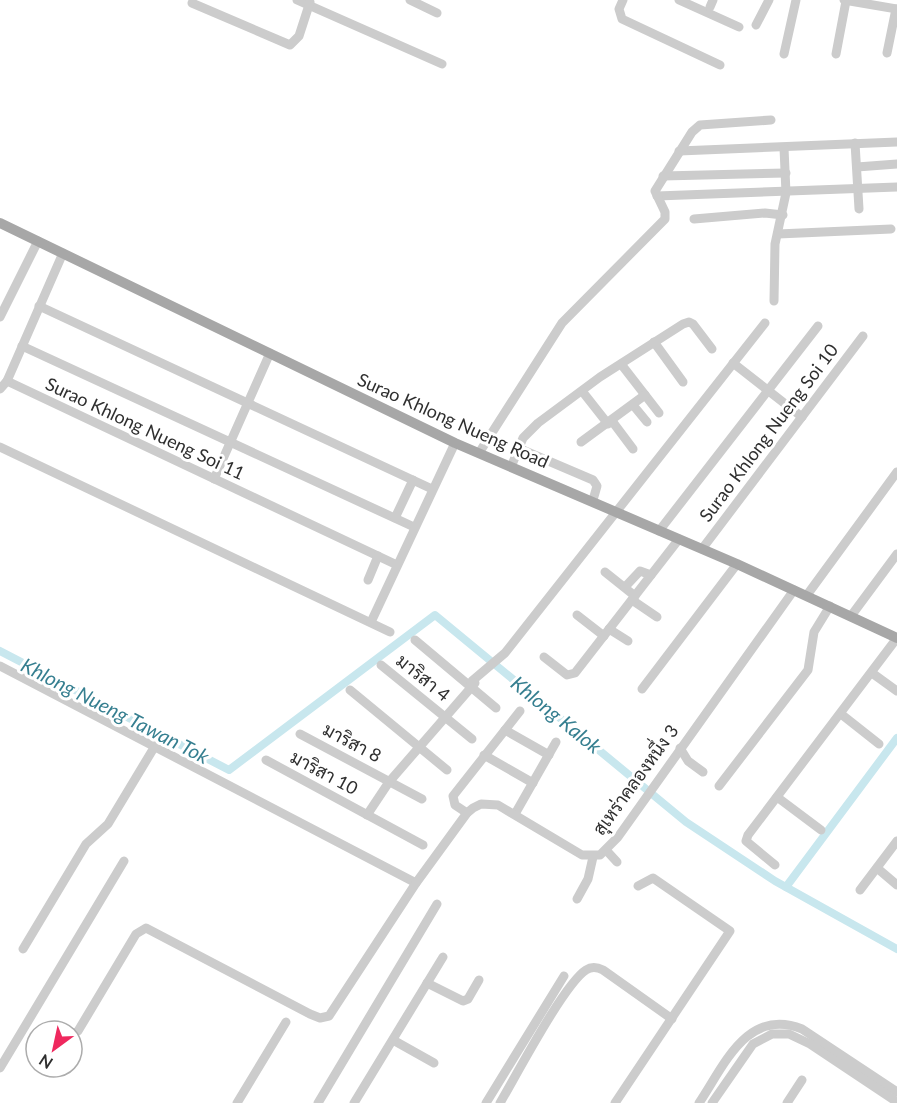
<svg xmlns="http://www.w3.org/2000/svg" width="897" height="1103" viewBox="0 0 897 1103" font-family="Lato,Sarabun,sans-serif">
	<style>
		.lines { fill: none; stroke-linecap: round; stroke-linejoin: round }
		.canal { stroke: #c8e7ee; stroke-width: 8 }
		.minor { stroke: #ccc; stroke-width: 9 }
		.major { stroke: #a7a7a7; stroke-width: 10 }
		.labels { text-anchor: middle; stroke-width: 6; stroke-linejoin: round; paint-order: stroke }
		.street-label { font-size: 18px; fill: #2f2f2f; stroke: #fff }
		.water-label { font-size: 20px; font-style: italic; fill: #367f90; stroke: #fff }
	</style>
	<rect width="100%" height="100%" fill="#fff"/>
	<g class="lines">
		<g class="canal">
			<polyline points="0,651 229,770 435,615 686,822 775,881 897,949"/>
			<polyline points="786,887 897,738"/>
		</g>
		<g class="minor">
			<polyline points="297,0 442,64"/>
			<polyline points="410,0 437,13"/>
			<polyline points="623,0 619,9 622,19 720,65"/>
			<polyline points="679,0 739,27"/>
			<polyline points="844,0 897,9"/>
			<polyline points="192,3 290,45 299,36 310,2"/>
			<polyline points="710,7 713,0"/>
			<polyline points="756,25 769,0"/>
			<polyline points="887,53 896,9"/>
			<polyline points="784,54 796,0"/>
			<polyline points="836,54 846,1"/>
			<polyline points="855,143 859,209"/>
			<polyline points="679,151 897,142"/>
			<polyline points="857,167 897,164"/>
			<polyline points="663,176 786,173"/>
			<polyline points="657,196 897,187"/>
			<polyline points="694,219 765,213 783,215"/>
			<polyline points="778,234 891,229"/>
			<polyline points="774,301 775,244 786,193 784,148"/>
			<polyline points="39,306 432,489"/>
			<polyline points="0,317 38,241"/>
			<polyline points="654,342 683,382"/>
			<polyline points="22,346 414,527"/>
			<polyline points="733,363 802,417"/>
			<polyline points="621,364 659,413"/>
			<polyline points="7,381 397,565"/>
			<polyline points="0,389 7,381 63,253"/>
			<polyline points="582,391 608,424"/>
			<polyline points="633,405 647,422"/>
			<polyline points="612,421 633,449"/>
			<polyline points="581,442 645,395"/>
			<polyline points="0,447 390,632"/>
			<polyline points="518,448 593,480 597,486 593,500"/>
			<polyline points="479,453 562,323 665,219 665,212 655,191 692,132 700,125 771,120"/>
			<polyline points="511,467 523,438 538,423 600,377 683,324 689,322 693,324 712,349"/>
			<polyline points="214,479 270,353"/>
			<polyline points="395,518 413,480"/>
			<polyline points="659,531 818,326"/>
			<polyline points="702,549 863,336"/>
			<polyline points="605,572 635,596"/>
			<polyline points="368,580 378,556"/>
			<polyline points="625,587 640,571 651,575"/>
			<polyline points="807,595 897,472"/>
			<polyline points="632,600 657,617"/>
			<polyline points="577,615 604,636"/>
			<polyline points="851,616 897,554"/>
			<polyline points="371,622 455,443"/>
			<polyline points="609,629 628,641"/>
			<polyline points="415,640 496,708"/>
			<polyline points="544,657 567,675 575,673 679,539"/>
			<polyline points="381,665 472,739"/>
			<polyline points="0,666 416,883"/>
			<polyline points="872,673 897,691"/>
			<polyline points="470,687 472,681 505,653 765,323"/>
			<polyline points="642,689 737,564"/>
			<polyline points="350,690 447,770"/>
			<polyline points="841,714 879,744"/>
			<polyline points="505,730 549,755"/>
			<polyline points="300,734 422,799"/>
			<polyline points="680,748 688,761 703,772"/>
			<polyline points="484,755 533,783"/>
			<polyline points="266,760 423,845"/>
			<polyline points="719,786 808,670 814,632 830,606"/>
			<polyline points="777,797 821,830"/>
			<polyline points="467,813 455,805 453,796 520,711"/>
			<polyline points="515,814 556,742"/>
			<polyline points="367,815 389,782 475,683"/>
			<polyline points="606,850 617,862"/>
			<polyline points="775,865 746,841 748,835 897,638"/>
			<polyline points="877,868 897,885"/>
			<polyline points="860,890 897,841"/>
			<polyline points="577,899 588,879 593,857"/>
			<polyline points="23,949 86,844 108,824 155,746"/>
			<polyline points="427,983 463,1001 468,999 479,980"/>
			<polyline points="59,1031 60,1031"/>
			<polyline points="72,1034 78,1031 136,934 146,928 310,1014 320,1018 329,1016 416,883 467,813 473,808 481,804 498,805 582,855 600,855 618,837 794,590"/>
			<polyline points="393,1040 434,1063"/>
			<polyline points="0,1068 124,861"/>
			<polyline points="237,1103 286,1022"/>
			<polyline points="318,1103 437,904"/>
			<polyline points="354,1103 443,957"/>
			<polyline points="486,1103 564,976"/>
			<path d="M500,1103c16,-27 64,-119 86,-133 6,-4 11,-3 17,0l69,49"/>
			<polyline points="615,1103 730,931 653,878 638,886"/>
			<path d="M699,1103c25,-37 48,-96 103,-74l95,63"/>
			<polyline points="712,1103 753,1044 772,1034 789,1034 810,1044 897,1102"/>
			<polyline points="787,1103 802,1080"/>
		</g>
		<polyline class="major" points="0,223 455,443 737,564 897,638"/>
	</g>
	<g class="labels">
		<g class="street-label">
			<text transform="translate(453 421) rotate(24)" y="6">Surao Khlong Nueng Road</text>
			<text transform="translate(145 429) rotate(25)" y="6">Surao Khlong Nueng Soi 11</text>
			<text transform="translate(769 433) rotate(-53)" y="6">Surao Khlong Nueng Soi 10</text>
			<text transform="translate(423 678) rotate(39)" y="6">มาริสา 4</text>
			<text transform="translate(352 743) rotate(28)" y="6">มาริสา 8</text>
			<text transform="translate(324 773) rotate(28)" y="6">มาริสา 10</text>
			<text transform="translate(636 780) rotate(-54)" y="6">สุเหร่าคลองหนึ่ง 3</text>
		</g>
		<g class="water-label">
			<text transform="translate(115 711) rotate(27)" y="7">Khlong Nueng Tawan Tok</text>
			<text transform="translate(556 715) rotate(39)" y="7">Khlong Kalok</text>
		</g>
	</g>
	<g transform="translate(54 1049) rotate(213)"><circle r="28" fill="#ffffff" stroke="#acacac" stroke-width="1.5"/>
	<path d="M0-4.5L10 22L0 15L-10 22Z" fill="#ef285e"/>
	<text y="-9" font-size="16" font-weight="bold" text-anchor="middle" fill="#2f2f2f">N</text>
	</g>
</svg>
